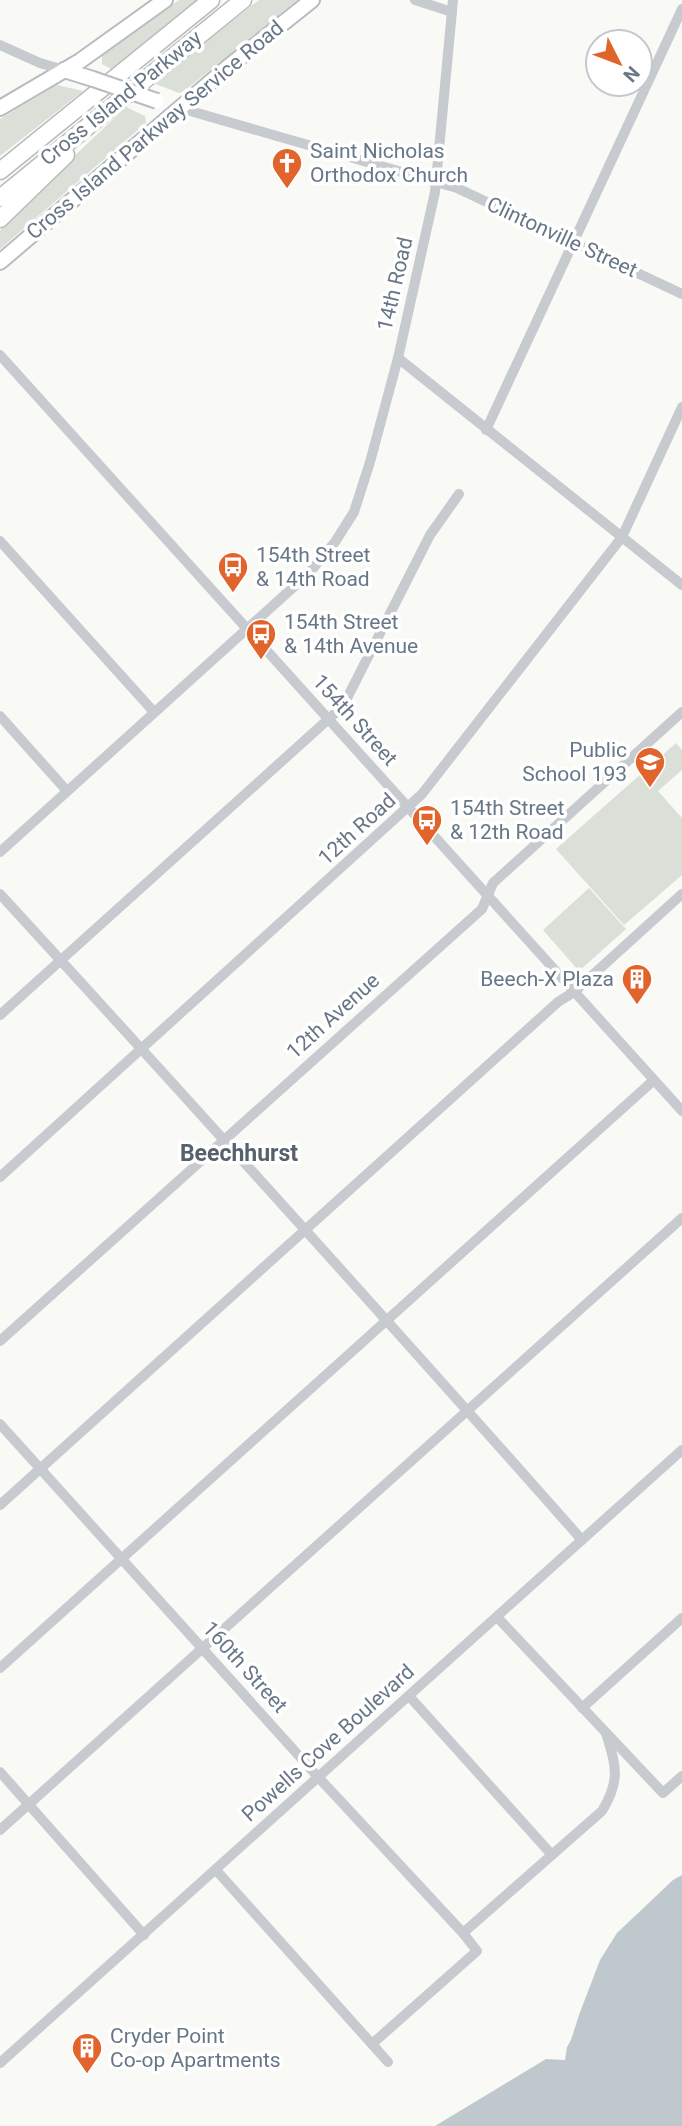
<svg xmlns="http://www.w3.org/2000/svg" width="682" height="2126" viewBox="0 0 682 2126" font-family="Roboto,sans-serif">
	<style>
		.green { fill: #dae0d7 }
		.water { fill: #bfc8cd }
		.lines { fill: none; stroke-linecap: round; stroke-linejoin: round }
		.major-casing { stroke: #b8bcc0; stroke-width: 18 }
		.highway-casing { stroke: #b8bbbe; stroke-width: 19 }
		.minor { stroke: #c7cace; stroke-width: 10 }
		.major { stroke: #fff; stroke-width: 14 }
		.highway { stroke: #fff; stroke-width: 16 }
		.major-bridge-casing { stroke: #b8bcc0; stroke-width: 18; stroke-linecap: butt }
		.major-bridge { stroke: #fff; stroke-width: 14 }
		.labels { text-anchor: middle; stroke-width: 7; stroke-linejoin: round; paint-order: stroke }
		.street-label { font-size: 21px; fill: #687787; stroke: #fff }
		.poi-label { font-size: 21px; fill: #687787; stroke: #fff; text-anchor: start }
		.neighbourhood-label { font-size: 23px; font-weight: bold; fill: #56616c; stroke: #fff }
	</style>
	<rect width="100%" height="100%" fill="#f9f9f6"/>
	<g class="green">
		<polygon points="179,0 197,0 111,69 102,64 102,56"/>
		<polygon points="259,0 297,0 184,91 179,93 153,83"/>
		<polygon points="57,85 83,91 0,156 0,119"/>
		<polygon points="126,107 145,116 146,123 0,249 0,231 10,217"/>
		<polygon points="676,743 682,750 682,770 658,791 682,818 682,875 624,925 556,849"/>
		<polygon points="589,888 626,929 579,971 543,930"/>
	</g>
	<polygon class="water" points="682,1875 682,2126 435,2126 546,2059 565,2060 567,2047 571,2040 579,2015 600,1960 617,1933 673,1880"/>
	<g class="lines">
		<g class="major-casing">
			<g id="major">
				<polyline points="64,70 93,79"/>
				<polyline points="0,108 80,61 165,0"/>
				<polyline points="0,262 228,67 312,0"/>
			</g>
		</g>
		<g class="highway-casing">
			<g id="highway">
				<polyline points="0,171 211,0"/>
				<polyline points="0,198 243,0"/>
				<polyline points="0,219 66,155"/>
			</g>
		</g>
		<g class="minor">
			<polyline points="415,0 452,12"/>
			<polyline points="0,45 40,63 64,70"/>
			<polyline points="180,108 457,188 682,294"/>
			<polyline points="0,355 682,1111"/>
			<polyline points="398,358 682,585"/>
			<polyline points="486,430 682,9"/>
			<polyline points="0,541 154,712"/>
			<polyline points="0,716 67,791"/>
			<polyline points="0,852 309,573 335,542 354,512 370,462 398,358 435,192 453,0"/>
			<path d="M0,894c196,214 390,429 582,646"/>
			<polyline points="0,1015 343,706 430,535 459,494"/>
			<polyline points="0,1177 422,794 622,537 682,407"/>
			<polyline points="0,1341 482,909 493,883 682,712"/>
			<polyline points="0,1424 319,1778 463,1933"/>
			<polyline points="0,1505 558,1002 574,992 682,894"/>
			<polyline points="497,1617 663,1793 682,1776"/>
			<polyline points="0,1668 654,1080"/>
			<polyline points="409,1696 552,1855"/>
			<polyline points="582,1708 682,1618"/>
			<polyline points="0,1772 144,1935"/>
			<polyline points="0,1830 682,1218"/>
			<polyline points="216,1870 388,2062"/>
			<path d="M372,2044l105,-93 -14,-18 139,-122c19,-31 14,-45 4,-78"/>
			<polyline points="0,2063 682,1450"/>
		</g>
		<use href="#major" class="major"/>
		<use href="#highway" class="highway"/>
		<g class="major-bridge-casing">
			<polyline id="major-bridge" points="93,79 157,101"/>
		</g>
		<use href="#major-bridge" class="major-bridge"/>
	</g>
	<defs>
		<g id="church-pin" transform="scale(1.575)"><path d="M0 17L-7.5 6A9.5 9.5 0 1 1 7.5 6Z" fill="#e2642d" stroke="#fff"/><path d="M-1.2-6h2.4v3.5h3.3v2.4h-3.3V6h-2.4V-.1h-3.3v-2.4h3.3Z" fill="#fff"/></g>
		<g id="bus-pin" transform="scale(1.575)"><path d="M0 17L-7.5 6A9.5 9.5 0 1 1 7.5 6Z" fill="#e2642d" stroke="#fff"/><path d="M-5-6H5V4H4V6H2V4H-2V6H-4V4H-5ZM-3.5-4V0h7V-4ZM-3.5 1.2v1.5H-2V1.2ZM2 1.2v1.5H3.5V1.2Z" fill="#fff"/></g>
		<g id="school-pin" transform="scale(1.575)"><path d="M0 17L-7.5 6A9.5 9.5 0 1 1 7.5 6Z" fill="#e2642d" stroke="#fff"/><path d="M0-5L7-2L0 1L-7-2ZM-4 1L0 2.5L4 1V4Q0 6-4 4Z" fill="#fff"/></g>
		<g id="building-pin" transform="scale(1.575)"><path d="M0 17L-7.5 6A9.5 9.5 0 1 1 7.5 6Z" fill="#e2642d" stroke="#fff"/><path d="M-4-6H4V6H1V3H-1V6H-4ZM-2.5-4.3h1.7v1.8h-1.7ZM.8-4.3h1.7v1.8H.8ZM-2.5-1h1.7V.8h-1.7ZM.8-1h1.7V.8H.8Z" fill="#fff"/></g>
	</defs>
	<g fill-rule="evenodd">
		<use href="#church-pin" x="287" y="163"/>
		<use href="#bus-pin" x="233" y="567"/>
		<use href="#bus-pin" x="261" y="634"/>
		<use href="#school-pin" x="650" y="762"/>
		<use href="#bus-pin" x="427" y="820"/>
		<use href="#building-pin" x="637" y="979"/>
		<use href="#building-pin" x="87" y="2048"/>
	</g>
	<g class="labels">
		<g class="street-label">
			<text transform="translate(121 98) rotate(-39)" y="7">Cross Island Parkway</text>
			<text transform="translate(155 130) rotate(-40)" y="7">Cross Island Parkway Service Road</text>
			<text transform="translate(562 237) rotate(25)" y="7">Clintonville Street</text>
			<text transform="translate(395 284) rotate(-77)" y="7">14th Road</text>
			<text transform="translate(355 720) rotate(48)" y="7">154th Street</text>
			<text transform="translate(357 829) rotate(-42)" y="7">12th Road</text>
			<text transform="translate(333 1016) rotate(-42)" y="7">12th Avenue</text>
			<text transform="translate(245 1667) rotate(48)" y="7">160th Street</text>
			<text transform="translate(328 1743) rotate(-42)" y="7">Powells Cove Boulevard</text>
		</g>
		<g class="poi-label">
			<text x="310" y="158">Saint Nicholas<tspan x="310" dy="24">Orthodox Church</tspan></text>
			<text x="256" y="562">154th Street<tspan x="256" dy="24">&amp; 14th Road</tspan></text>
			<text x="284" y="629">154th Street<tspan x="284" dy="24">&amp; 14th Avenue</tspan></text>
			<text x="627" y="757" text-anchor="end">Public<tspan x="627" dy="24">School 193</tspan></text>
			<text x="450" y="815">154th Street<tspan x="450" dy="24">&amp; 12th Road</tspan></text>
			<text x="614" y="986" text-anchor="end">Beech-X Plaza</text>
			<text x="110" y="2043">Cryder Point<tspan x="110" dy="24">Co-op Apartments</tspan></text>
		</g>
		<g class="neighbourhood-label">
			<text x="239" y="1161">Beechhurst</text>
		</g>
	</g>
	<g transform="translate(619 63) rotate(132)"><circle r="33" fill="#ffffff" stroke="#c3c9cf" stroke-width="2"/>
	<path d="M0-5L12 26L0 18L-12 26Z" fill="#e2642d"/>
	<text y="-10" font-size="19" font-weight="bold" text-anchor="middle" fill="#687787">N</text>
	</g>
</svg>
